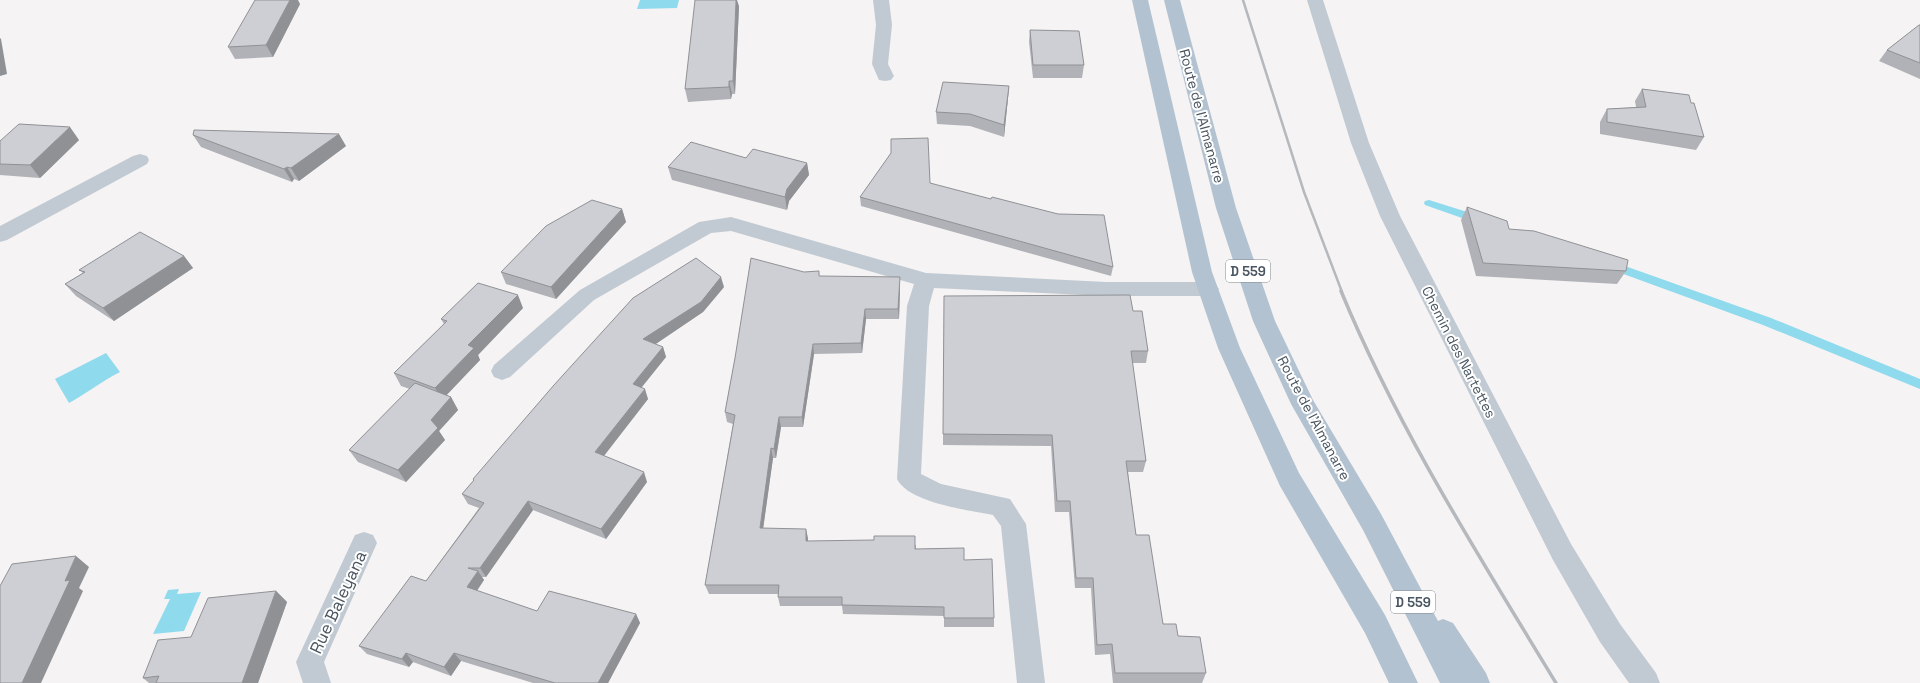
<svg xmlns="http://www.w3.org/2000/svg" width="1920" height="683" viewBox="0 0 1920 683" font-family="'Space Grotesk',sans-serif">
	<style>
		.water { fill: #90daee }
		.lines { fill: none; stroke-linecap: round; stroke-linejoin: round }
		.stream { fill: #90daee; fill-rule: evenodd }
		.minor { fill: #c1cad2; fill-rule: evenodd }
		.major { fill: #b3c2d1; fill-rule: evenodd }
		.rail-far1 { stroke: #b5b8bd; stroke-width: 2.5 }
		.rail { stroke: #b5b8bd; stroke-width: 3.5 }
		.wall { fill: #b0b2b7 }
		.shaded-wall { fill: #909195 }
		.building { fill: #cdcfd5; stroke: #909195 }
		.labels { text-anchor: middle; stroke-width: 4; stroke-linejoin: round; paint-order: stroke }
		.shield { fill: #fff; stroke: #808990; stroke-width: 1 }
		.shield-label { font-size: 13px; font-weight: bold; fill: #4a5661 }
		.street-label { font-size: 14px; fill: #4a5661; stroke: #fff }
		.near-street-label { font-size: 17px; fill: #4a5661; stroke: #fff }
	</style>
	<rect width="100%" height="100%" fill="#f5f3f3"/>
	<g class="water">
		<polygon points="640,0 679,0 677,8 637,9"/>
		<path d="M106,353l14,19c-18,9 -33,21 -51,31l-14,-24z"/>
		<polygon points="179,589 177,594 201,592 184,631 153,634 170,599 164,599 168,590"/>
	</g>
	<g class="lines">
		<g class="stream">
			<polygon points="1429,200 1483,217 1484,220 1479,224 1425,205 1424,203 1425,201"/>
			<polygon points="1611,261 1771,318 1920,379 1920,389 1763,325 1607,268 1605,265"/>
		</g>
		<g class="minor">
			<polygon points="873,0 889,0 892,25 888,64 894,76 891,80 885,81 879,80 872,64 876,25"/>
			<polygon points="1307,0 1323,0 1369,143 1400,216 1571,544 1620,624 1656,673 1660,683 1629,683 1600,642 1553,560 1380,216 1351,143"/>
			<polygon points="140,154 147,156 149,160 147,164 7,240 0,242 0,226 133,156"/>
			<path d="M731,217l195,56 180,9h102l7,2 4,5 -4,5 -7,2h-102l-172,-8 -5,18 -8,168 20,10 69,15 16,25 19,159h-28l-16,-157 -8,-11c-25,-5 -84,-12 -96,-36l10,-173 7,-22 -183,-53 -20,2 -117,67 -84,77 -8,3 -8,-3 -3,-6 3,-6 86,-75 119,-68z"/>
			<polygon points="364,532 373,535 377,543 324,662 331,683 303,683 296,662 355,535"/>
		</g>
		<g class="major">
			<polygon points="1132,0 1148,0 1212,272 1240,348 1299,473 1385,615 1418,683 1389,683 1365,633 1280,486 1218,348 1192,272"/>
			<polygon points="1164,0 1180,0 1236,208 1275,321 1313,400 1381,514 1438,621 1443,619 1453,623 1486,673 1490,683 1440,683 1363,530 1291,404 1253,321 1216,208"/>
		</g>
		<polyline class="rail-far1" points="1243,0 1304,192 1342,292"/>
		<path class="rail" d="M1341,291c57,138 138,265 215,392"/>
	</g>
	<g class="wall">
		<polygon points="300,4 273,57 235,59 228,47"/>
		<polygon points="739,6 735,94 732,94 731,99 688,102 685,89"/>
		<polygon points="1920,25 1920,79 1879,61 1887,50"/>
		<polygon points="1030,30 1084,65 1082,78 1033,78 1029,42"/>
		<polygon points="1009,86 1008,98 1004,137 970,126 937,124 936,112"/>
		<polygon points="1642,89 1691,103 1704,137 1696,150 1600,134 1600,122 1607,109 1636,107 1635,101"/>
		<polygon points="193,135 346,146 299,181 294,179 292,182 201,147"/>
		<polygon points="79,140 40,178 0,175 0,141"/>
		<polygon points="746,158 807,163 809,175 789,201 787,210 672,180 668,167"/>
		<polygon points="930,183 1113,267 1111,276 861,206 860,197"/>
		<polygon points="1467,207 1509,229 1626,271 1617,284 1476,276 1461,220"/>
		<polygon points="622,209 626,222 556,299 506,284 501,272"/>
		<polygon points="184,256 193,268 114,321 76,296 65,284 83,273 79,270"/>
		<polygon points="820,276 900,287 899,319 866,319 862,353 814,354 803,427 781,427 776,458 773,458 763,528 808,538 808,541 916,545 916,549 964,560 994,618 994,627 944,627 944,616 843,614 842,606 780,606 778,597 778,594 709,594 705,585 733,424 727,422 725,412 735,358"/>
		<polygon points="724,287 703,312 655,344 663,347 666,357 642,387 648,399 604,456 647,482 606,539 533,510 486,577 482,577 484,580 477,591 537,611 636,614 640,623 608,683 533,683 461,661 451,676 413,662 409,667 367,654 359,646 426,581 479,508 468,504 462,494 474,480 473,479"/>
		<polygon points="523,308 478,355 480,360 446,395 451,397 458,410 439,431 445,440 406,482 358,462 349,450 410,389 401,386 394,373 444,324 441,319"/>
		<polygon points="1133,311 1148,351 1146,363 1132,363 1146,461 1143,472 1128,472 1136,535 1163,624 1178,636 1206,673 1202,683 1113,683 1110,654 1095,655 1091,588 1075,588 1069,512 1055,512 1051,446 943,445 943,434"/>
		<polygon points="276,591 287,602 258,683 149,683 143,678 191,637"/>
	</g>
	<g class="shaded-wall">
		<polygon points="290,0 298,0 300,4 273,57 266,45"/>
		<polygon points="736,0 737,0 739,6 735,94 733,81"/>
		<polygon points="0,38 1,39 7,74 0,76"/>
		<polygon points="729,81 732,94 731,99 729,87"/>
		<polygon points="1009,86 1008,98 1004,137 1004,125"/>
		<polygon points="70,127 79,140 40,178 30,165"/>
		<polygon points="339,134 346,146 299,181 291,168"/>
		<polygon points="807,163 809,175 789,201 787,210 785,197 787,189"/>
		<polygon points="287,167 294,179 292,182 284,169"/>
		<polygon points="622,209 626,222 556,299 551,287"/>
		<polygon points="184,256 193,268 114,321 103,308"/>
		<polygon points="721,277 724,287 703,312 647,350 643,339"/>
		<polygon points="900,277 900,287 899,319 898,309"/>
		<polygon points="518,295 523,308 478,355 480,360 442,400 435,388 468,345"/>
		<polygon points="865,309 866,319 862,353 861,343"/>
		<polygon points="813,344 814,354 803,427 802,417"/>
		<polygon points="663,347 666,357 636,394 633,384"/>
		<polygon points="645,389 648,399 599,462 595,452"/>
		<polygon points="451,397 458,410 439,431 445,440 406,482 398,470 431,420"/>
		<polygon points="779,417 781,427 776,458 774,449"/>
		<polygon points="771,448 773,458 762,537 760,528"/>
		<polygon points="644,472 647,482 606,539 601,529"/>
		<polygon points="528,501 533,510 486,577 480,568"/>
		<polygon points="806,529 808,538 807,550 806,541"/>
		<polygon points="76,556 89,567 79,588 83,591 41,683 22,683 65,581"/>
		<polygon points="478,571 484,580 473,596 467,587"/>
		<polygon points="276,591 287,602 258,683 242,683"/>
		<polygon points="636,614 640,623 608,683 598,683"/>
		<polygon points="406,653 413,662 409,667 402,659"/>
		<polygon points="454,653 461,661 451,676 444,667"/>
	</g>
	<g class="building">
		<polygon points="255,0 290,0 266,45 228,47"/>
		<polygon points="695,0 736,0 733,81 729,81 729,87 685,89"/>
		<polygon points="1919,25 1920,25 1920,63 1887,50"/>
		<polygon points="1030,30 1079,31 1084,65 1033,65"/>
		<polygon points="943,82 1009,86 1004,125 970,114 936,112"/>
		<polygon points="1642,89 1689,95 1691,103 1694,103 1704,137 1607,122 1607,109 1646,107"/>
		<polygon points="19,124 70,127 30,165 0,164 0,141"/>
		<polygon points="194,130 339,134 291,168 287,167 284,169 193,135"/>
		<polygon points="928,138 930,183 991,199 992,197 1058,214 1104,215 1113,267 860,197 891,153 891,139"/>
		<polygon points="691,142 746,158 753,149 807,163 787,189 785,197 668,167"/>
		<polygon points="592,200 622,209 551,287 501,272 546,226"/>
		<polygon points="1467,207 1507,221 1509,229 1534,231 1628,260 1626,271 1483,263"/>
		<polygon points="140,232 184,256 103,308 65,284 85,272 79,270"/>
		<polygon points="696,258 721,277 701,302 643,339 663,347 633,384 645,389 595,452 644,472 601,529 528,501 480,568 468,568 478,571 467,587 537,611 549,591 636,614 598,683 555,683 454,653 444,667 406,653 402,659 359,646 411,576 426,581 484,503 462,494 474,480 473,479 554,385 633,298"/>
		<polygon points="751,258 804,272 819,271 819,276 900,277 898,309 865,309 861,343 813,344 802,417 779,417 774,449 771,448 760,528 806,529 806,541 874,540 874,536 915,536 915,549 964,548 964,560 992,559 994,618 944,618 944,607 842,605 842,597 778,597 779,585 705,585 735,415 725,412 735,358"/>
		<polygon points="478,283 518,295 468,345 474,348 435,388 394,373 447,321 441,319"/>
		<polygon points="1130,295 1133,311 1142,311 1148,351 1131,351 1146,461 1126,461 1136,535 1149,535 1163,624 1176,624 1178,636 1200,637 1206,673 1115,673 1112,644 1097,645 1093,578 1076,578 1070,501 1057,501 1052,435 943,434 944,296"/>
		<polygon points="415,383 451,397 431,420 438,428 398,470 349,450"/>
		<polygon points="76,556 65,581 70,580 22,683 0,683 0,586 12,564"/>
		<polygon points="276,591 242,683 156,683 159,676 143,678 158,640 191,637 208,598"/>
	</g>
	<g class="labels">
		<g class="shield">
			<rect x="1226" y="260" width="44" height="22" rx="3"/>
			<rect x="1391" y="591" width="44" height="22" rx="3"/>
		</g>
		<g class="shield-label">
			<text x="1248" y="276">D 559</text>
			<text x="1413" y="607">D 559</text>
		</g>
		<g class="street-label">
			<text transform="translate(1202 116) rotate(75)" y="5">Route de l'Almanarre</text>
			<text transform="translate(1459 352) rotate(63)" y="5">Chemin des Nartettes</text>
			<text transform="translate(1314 418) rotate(62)" y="5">Route de l'Almanarre</text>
		</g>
		<g class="near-street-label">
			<text transform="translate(338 602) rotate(-65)" y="6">Rue Baleyana</text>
		</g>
	</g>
</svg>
